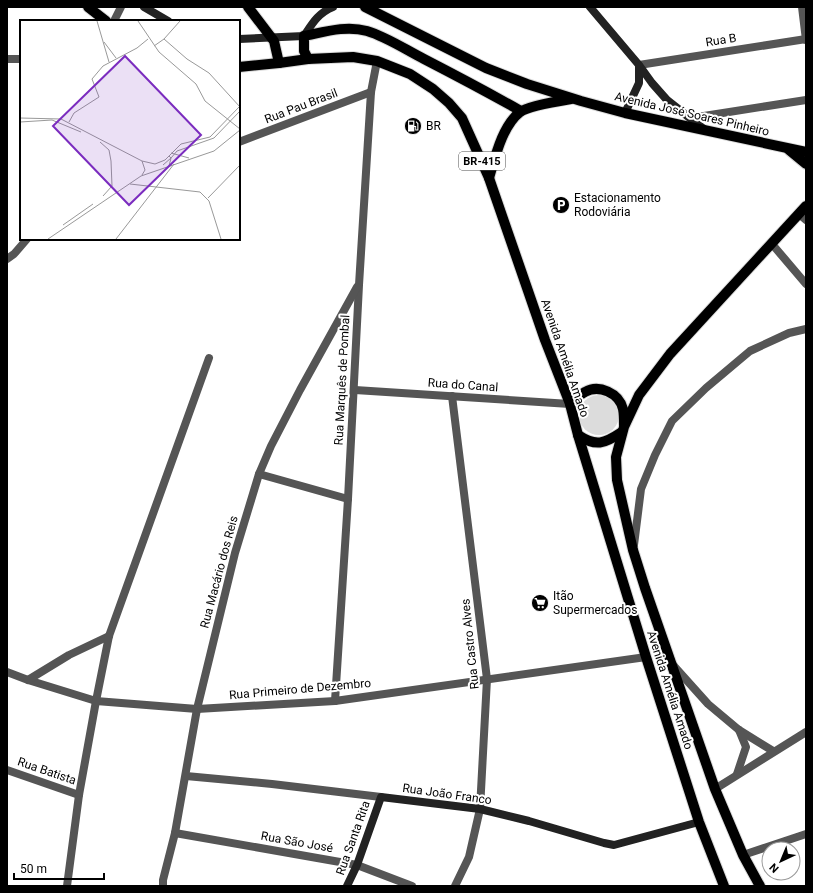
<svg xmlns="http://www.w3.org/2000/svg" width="813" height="893" viewBox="0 0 813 893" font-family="Roboto,sans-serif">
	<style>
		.green { fill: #dcdcdc }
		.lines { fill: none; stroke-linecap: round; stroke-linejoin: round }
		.primary-casing { stroke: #dbdbdb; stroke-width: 12 }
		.street { stroke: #555; stroke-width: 8 }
		.secondary { stroke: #222; stroke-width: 8 }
		.primary { stroke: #000; stroke-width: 10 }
		.labels { text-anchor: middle; stroke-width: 4; stroke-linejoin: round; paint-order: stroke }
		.shield { fill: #fff; stroke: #4c4c4c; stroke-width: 1 }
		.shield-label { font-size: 11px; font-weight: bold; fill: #000 }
		.street-label { font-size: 12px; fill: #000; stroke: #fff }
		.poi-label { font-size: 12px; fill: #000; stroke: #fff; text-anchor: start }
		.inset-road { fill: none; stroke: #999; stroke-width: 1 }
		.view { fill: #7b2cbf; fill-opacity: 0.15; stroke: #7b2cbf; stroke-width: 2 }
		.inset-edge { fill: none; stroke: #000; stroke-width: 2 }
	</style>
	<rect width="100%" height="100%" fill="#fff"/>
	<circle class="green" cx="599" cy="415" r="20"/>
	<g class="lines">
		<g class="primary-casing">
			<g id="primary">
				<polyline points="88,7 106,21"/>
				<polyline points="248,7 274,41 279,63"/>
				<polyline points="365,7 486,68 527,84 581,101 625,113 806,152"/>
				<path d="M308,59l-4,-8v-15c20,-4 42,-11 63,-5 20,6 39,19 57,28 33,17 65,34 97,52"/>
				<polyline points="239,67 279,63 308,59 353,57 377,61 410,74 433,89 449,103 462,118 489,178 545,340 570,404 578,435 646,657 699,822 724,886"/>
				<polyline points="789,150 806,164"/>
				<path d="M489,178c6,-20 13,-52 31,-66 8,-6 39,-11 51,-13"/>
				<path d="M570,404c5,-4 9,-9 15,-12 14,-8 34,1 38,17 1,5 1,10 1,16"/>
				<path d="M578,435c18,12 26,9 44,-3"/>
				<polyline points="760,886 743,855 715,789 645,588 633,550 617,480 616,457 624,427 639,395 670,354 806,206"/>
			</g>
		</g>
		<g class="street">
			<polyline points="802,7 806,40"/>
			<polyline points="114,21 121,7"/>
			<polyline points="7,59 21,59"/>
			<polyline points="639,65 806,39"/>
			<polyline points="691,118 806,100"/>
			<polyline points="239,142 371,92"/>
			<polyline points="799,214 806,220"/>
			<polyline points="772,244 806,284"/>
			<polyline points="7,259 14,254 27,239"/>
			<polyline points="355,390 570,404"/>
			<polyline points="452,396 487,679 480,809 469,857 455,886"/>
			<polyline points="259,474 348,499"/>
			<polyline points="634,545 641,489 655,455 672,421 706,388 750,351 789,333 806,329"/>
			<polyline points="673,665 708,704 739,730 773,751"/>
			<polyline points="7,672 28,680 96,701 197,709 335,701 646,657"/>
			<polyline points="28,680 69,655 109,636"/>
			<polyline points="335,701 348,499 359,285 371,92 377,61"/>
			<polyline points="7,770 79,795"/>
			<polyline points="737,774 746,747 739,730"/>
			<polyline points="186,776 272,784 381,797"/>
			<polyline points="715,789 806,732"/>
			<polyline points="175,833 357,865 412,886"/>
			<polyline points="743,855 806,834"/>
			<polyline points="67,886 79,795 96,701 109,636 209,358"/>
			<polyline points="163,886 163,880 175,833 197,709 235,553 259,474 271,446 300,390 357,287"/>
		</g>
		<g class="secondary">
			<polyline points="144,7 168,21"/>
			<polyline points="590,7 639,65 652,83 667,100 705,130"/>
			<path d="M239,39l65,-3c8,-12 14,-23 29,-29"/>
			<polyline points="625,113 639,83 639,66"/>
			<polyline points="347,886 357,865 381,797 480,809 529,821 604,843 614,845 699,822"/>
		</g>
		<use href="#primary" class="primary"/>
	</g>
	<defs>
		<g id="fuel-disc" transform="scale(0.9)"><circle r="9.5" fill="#000" stroke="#fff"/><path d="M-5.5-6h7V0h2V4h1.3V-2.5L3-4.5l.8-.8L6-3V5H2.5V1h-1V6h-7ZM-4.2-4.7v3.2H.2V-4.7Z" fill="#fff"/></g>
		<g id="parking-disc" transform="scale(0.9)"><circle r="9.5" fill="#000" stroke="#fff"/><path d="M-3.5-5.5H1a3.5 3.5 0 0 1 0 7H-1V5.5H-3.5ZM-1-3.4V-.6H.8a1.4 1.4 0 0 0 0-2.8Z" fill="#fff"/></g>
		<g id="supermarket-disc" transform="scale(0.9)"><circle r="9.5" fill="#000" stroke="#fff"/><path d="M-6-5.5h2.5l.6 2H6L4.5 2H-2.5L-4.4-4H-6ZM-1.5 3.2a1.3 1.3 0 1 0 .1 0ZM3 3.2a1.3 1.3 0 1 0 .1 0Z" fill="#fff"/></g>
	</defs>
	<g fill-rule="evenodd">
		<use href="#fuel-disc" x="413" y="126"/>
		<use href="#parking-disc" x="561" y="205"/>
		<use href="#supermarket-disc" x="540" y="603"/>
	</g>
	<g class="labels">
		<rect class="shield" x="459" y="152" width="46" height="18" rx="3"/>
		<g class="shield-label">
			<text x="482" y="165">BR-415</text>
		</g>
		<g class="street-label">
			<text transform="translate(721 40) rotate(-9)" y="4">Rua B</text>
			<text transform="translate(301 106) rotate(-21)" y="4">Rua Pau Brasil</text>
			<text transform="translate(692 114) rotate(13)" y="4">Avenida José Soares Pinheiro</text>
			<text transform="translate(565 358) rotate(71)" y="4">Avenida Amélia Amado</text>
			<text transform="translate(342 380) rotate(-87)" y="4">Rua Marquês de Pombal</text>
			<text transform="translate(463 385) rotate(4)" y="4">Rua do Canal</text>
			<text transform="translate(219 572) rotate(-75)" y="4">Rua Macário dos Reis</text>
			<text transform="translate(470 644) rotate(-96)" y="4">Rua Castro Alves</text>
			<text transform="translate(300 689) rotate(-5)" y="4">Rua Primeiro de Dezembro</text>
			<text transform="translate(670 690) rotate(72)" y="4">Avenida Amélia Amado</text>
			<text transform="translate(47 771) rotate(19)" y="4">Rua Batista</text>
			<text transform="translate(447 794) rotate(8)" y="4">Rua João Franco</text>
			<text transform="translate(353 838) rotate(-70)" y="4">Rua Santa Rita</text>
			<text transform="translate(297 842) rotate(10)" y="4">Rua São José</text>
		</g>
		<g class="poi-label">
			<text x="426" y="130">BR</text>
			<text x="574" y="202">Estacionamento<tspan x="574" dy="14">Rodoviária</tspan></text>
			<text x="553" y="600">Itão<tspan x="553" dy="14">Supermercados</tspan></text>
		</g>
	</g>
	<g transform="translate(20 20)">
		<rect width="220" height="220" fill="#fff"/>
		<path class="inset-road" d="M77,1l12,41M118,1l21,31 37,32 9,17 35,28M144,19l16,-18M84,22l12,16M134,26l10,-7 23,20 22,14 31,34M0,98l41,1 81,42 13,3 10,-4 16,-16 29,-7 30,-31M0,102l32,-2 29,12M49,102l5,-9 25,-16 -7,-18 11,-13 34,-18 11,-9M80,122l9,8 2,11 1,25 -9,10M151,133l18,5M143,145l8,-7 -2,-2M149,146l2,-8 6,-7 37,-13 26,-27M122,155l3,-5 -3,-9M110,164l70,8 9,9 12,38M188,178l32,-33M43,205l30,-21M28,219l93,-63 73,-25 26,-21M96,219l58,-75"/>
		<path class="view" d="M105,36l76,79 -72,70 -76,-79z"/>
		<rect width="220" height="220" class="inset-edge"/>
	</g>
	<rect width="813" height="893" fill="none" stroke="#000000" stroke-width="16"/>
	<g transform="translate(781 861) rotate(224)"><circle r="19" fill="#ffffff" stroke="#999999"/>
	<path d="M0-3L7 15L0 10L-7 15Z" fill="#000000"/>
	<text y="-6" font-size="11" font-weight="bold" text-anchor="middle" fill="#000000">N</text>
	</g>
	<path d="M14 873v6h90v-6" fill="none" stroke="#000000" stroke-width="2"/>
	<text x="20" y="873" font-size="12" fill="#000000" stroke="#ffffff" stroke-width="3" paint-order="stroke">50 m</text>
</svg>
